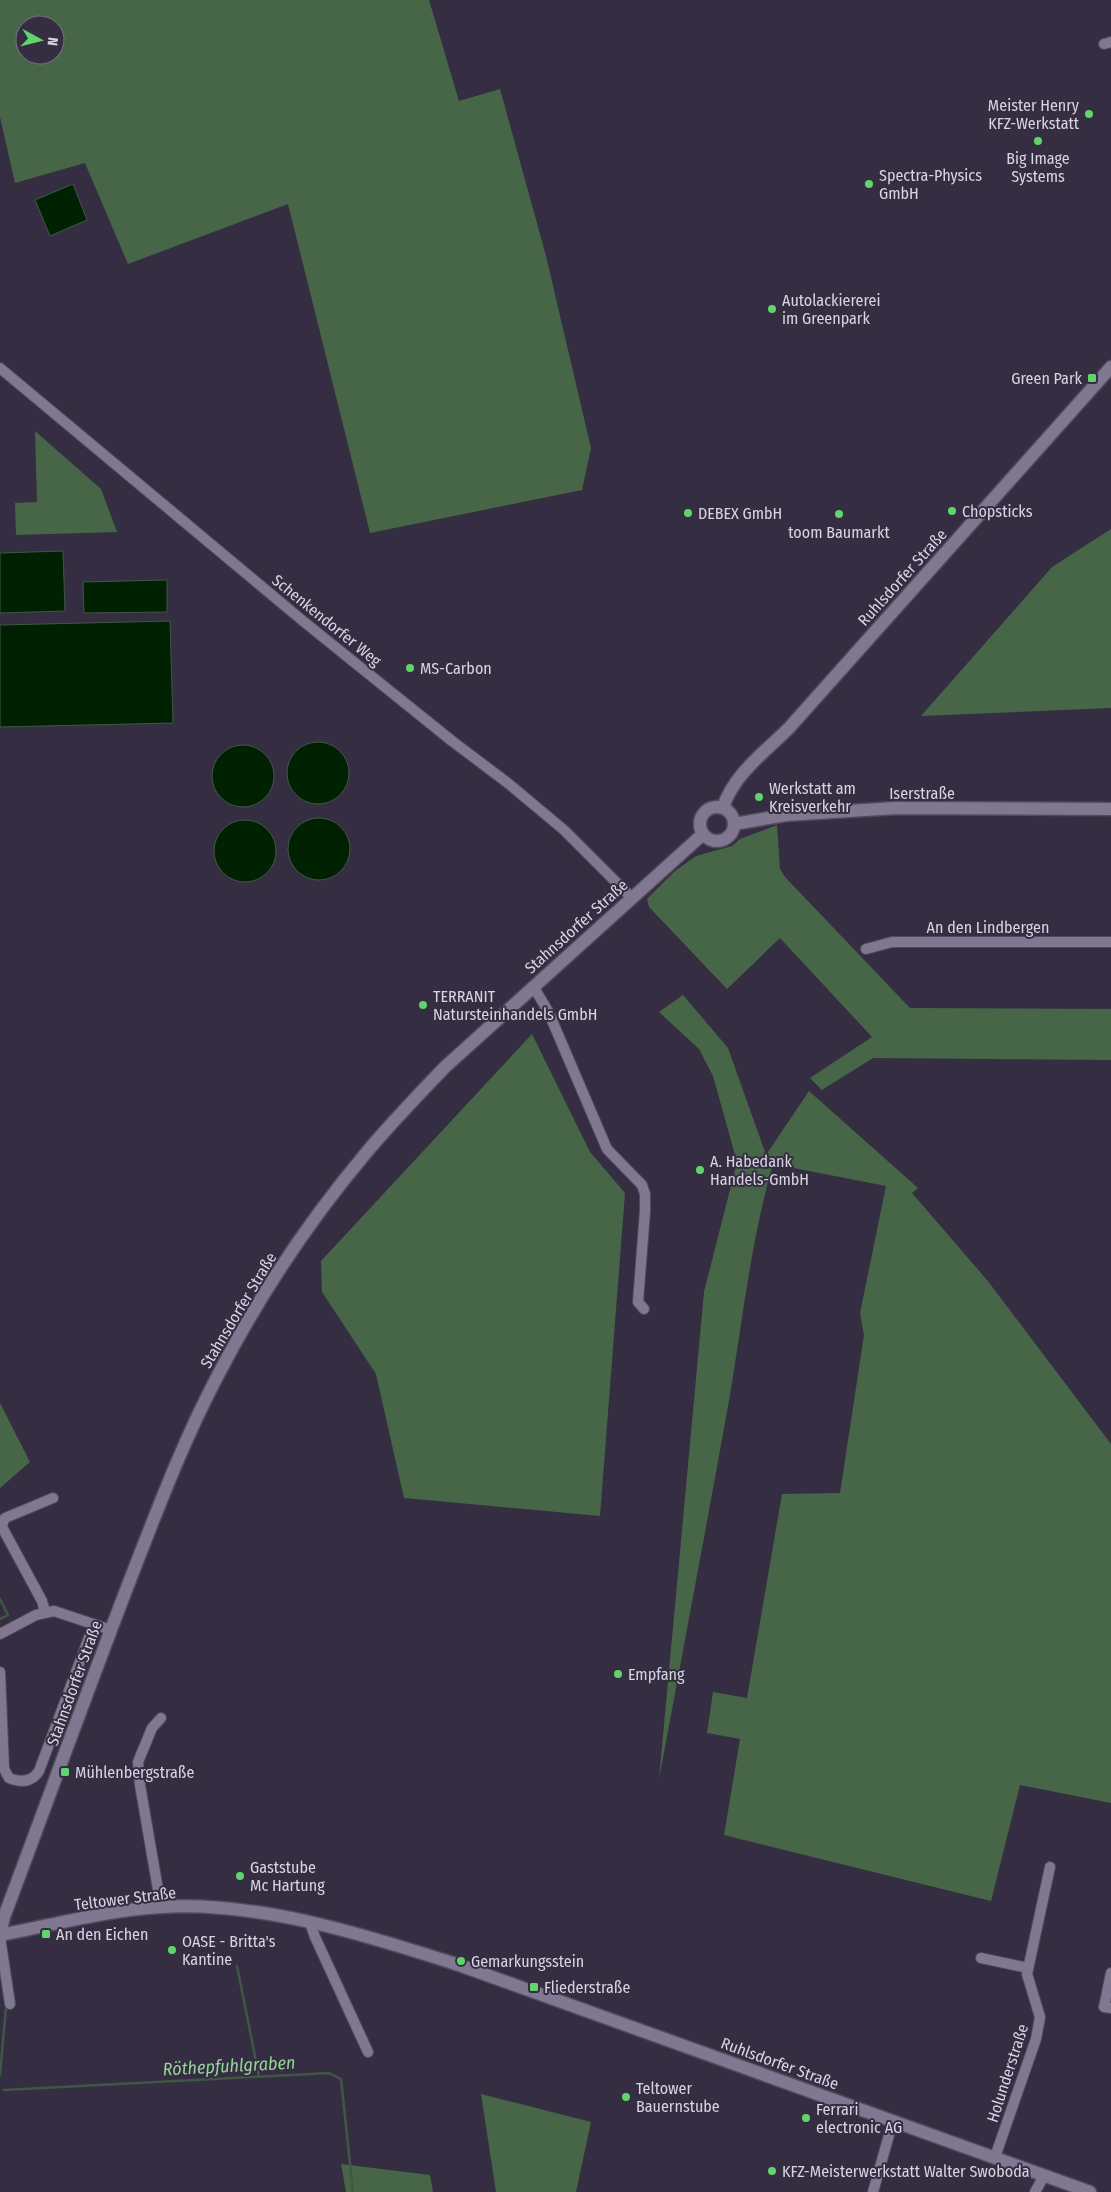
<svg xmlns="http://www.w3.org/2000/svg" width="1111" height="2192" viewBox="0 0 1111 2192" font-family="'Fira Sans Condensed',sans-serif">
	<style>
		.green { fill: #466647; fill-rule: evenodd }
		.water { fill: #002102; stroke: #415745 }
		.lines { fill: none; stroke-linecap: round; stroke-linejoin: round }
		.stream { stroke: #415745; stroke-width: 2.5 }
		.street-casing { stroke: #514b5d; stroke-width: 12 }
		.secondary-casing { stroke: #514b5d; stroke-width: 15 }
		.street { stroke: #7f7890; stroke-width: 10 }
		.secondary { stroke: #7f7890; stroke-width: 12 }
		.poi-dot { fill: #5fd56b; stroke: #352e43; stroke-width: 2 }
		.labels { text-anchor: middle; stroke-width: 4; stroke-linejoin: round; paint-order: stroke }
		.poi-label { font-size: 16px; fill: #d8d4e2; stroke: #352e43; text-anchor: start }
		.street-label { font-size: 16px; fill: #d8d4e2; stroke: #352e43 }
		.water-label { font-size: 18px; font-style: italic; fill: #96d398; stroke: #352e43 }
	</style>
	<rect width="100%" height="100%" fill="#352e43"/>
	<g class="green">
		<path d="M0,0h429l30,101 41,-12 46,167 45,192 -9,42 -212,43 -82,-329 -160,60 -43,-101 -70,20 -15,-66zM25,25h30v30h-30z"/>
		<polygon points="35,431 101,489 117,532 16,535 15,503 37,502"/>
		<polygon points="1111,529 1111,708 921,716 1052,567"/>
		<polygon points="777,825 780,869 785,877 910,1008 1111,1009 1111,1060 873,1058 822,1090 810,1078 872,1037 780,938 727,989 649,907 647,899 675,871 696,856 732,846 740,839"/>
		<path d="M683,995l45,53 38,107 43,-64 109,97 -6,5 75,87 124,164v359l-91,-18 -29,116 -267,-66 16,-96 -33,-6 6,-41 34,6 35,-204 58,-1 24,-158 -4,-22 26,-127 -113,-22c-22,76 -30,153 -43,231 -23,128 -47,256 -71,384l45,-487 33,-130 -24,-86 -14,-27 -40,-37z"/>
		<polygon points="532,1034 590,1152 625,1193 600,1516 404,1498 376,1374 322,1292 321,1261"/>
		<polygon points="0,1403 30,1462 0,1488"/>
		<polygon points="481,2094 591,2122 576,2192 496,2192"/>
		<polygon points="341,2164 430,2175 433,2192 346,2192"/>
	</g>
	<g class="water">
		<polygon points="73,184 87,220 50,236 35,200"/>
		<polygon points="63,551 65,611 0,613 0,553"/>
		<polygon points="167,580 167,612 84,613 83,582"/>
		<polygon points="170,621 173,723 0,727 0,625"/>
		<circle cx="318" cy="773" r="31"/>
		<circle cx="243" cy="776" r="31"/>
		<circle cx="319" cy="849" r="31"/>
		<circle cx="245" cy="851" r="31"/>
	</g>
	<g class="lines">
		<g class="stream">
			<polyline points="0,1599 8,1615 0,1619"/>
			<polyline points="237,1966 259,2076"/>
			<polyline points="0,2075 6,2007"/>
			<polyline points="4,2090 329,2073 341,2079 353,2192"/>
		</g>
		<g class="street-casing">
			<g id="street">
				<polyline points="1104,44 1111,42"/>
				<polyline points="0,368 303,621 452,741 509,784 564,830 632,898"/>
				<polyline points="866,949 892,942 1111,942"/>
				<polyline points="533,986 548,1011 607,1149 642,1185 645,1194 645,1211 638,1302 644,1309"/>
				<polyline points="45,1612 42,1601 2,1527 3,1522 5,1518 53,1498"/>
				<polyline points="0,1634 36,1615 54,1611 111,1630"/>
				<path d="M0,1672l4,97 5,9c12,5 23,4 30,-7l55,-147"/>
				<polyline points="161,1718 152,1728 138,1762 140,1785 161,1907"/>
				<polyline points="310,1923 315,1937 368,2052"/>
				<polyline points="0,1937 10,2004"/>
				<polyline points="981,1958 1028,1968"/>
				<polyline points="1111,1973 1104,2007 1111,2008"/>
				<polyline points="995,2157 1036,2039 1040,2017 1027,1974 1050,1867"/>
				<polyline points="873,2192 893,2121"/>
				<polyline points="1035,2192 1044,2176"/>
			</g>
		</g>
		<g class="secondary-casing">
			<g id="secondary">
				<path d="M723,807c12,-34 41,-54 66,-79l322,-361"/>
				<circle cx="717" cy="824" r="17"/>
				<polyline points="734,824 786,815 896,808 1111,809"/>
				<path d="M0,1934l4,-17c44,-117 86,-234 131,-350 25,-64 49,-127 81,-188 41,-80 92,-157 150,-226 25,-30 52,-58 79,-86l258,-233"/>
				<path d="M0,1935c53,-10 107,-25 161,-28 98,-6 205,28 298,58l631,227"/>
			</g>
		</g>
		<use href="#street" class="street"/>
		<use href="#secondary" class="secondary"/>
	</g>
	<g class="poi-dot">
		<circle cx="1089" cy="114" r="5"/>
		<circle cx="1038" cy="141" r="5"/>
		<circle cx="869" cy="184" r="5"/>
		<circle cx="772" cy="309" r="5"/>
		<rect x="1087" y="373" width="10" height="10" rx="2.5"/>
		<circle cx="952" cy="511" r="5"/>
		<circle cx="688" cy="513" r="5"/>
		<circle cx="839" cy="514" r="5"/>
		<circle cx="410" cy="668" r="5"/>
		<circle cx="759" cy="797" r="5"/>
		<circle cx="423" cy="1005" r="5"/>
		<circle cx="700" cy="1170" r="5"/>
		<circle cx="618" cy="1674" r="5"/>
		<rect x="60" y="1767" width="10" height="10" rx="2.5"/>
		<circle cx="240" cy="1876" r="5"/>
		<rect x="41" y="1929" width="10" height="10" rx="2.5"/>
		<circle cx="172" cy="1950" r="5"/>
		<circle cx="461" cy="1961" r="5"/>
		<rect x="529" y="1982" width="10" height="10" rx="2.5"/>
		<circle cx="626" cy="2097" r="5"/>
		<circle cx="806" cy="2118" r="5"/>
		<circle cx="772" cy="2171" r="5"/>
	</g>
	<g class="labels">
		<g class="poi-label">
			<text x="1079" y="111" text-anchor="end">Meister Henry<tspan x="1079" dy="18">KFZ-Werkstatt</tspan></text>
			<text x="1038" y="164" text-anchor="middle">Big Image<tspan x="1038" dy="18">Systems</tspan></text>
			<text x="879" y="181">Spectra-Physics<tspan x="879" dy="18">GmbH</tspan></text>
			<text x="782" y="306">Autolackiererei<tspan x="782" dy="18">im Greenpark</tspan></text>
			<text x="1082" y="384" text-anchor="end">Green Park</text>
			<text x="962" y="517">Chopsticks</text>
			<text x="698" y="519">DEBEX GmbH</text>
			<text x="839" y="538" text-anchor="middle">toom Baumarkt</text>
			<text x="420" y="674">MS-Carbon</text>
			<text x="769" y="794">Werkstatt am<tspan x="769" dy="18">Kreisverkehr</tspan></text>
			<text x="433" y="1002">TERRANIT<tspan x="433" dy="18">Natursteinhandels GmbH</tspan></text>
			<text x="710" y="1167">A. Habedank<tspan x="710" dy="18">Handels-GmbH</tspan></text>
			<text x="628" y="1680">Empfang</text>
			<text x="75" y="1778">Mühlenbergstraße</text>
			<text x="250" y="1873">Gaststube<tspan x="250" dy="18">Mc Hartung</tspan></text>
			<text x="56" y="1940">An den Eichen</text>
			<text x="182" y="1947">OASE - Britta's<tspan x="182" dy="18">Kantine</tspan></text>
			<text x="471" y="1967">Gemarkungsstein</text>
			<text x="544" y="1993">Fliederstraße</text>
			<text x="636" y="2094">Teltower<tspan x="636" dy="18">Bauernstube</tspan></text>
			<text x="816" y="2115">Ferrari<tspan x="816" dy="18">electronic AG</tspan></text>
			<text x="782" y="2177">KFZ-Meisterwerkstatt Walter Swoboda</text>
		</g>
		<g class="street-label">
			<text transform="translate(902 577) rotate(-48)" y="6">Ruhlsdorfer Straße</text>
			<text transform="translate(327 620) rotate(39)" y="6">Schenkendorfer Weg</text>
			<text x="922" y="799">Iserstraße</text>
			<text transform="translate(576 926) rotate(-42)" y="6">Stahnsdorfer Straße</text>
			<text x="988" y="933">An den Lindbergen</text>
			<text transform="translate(238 1310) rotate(-59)" y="6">Stahnsdorfer Straße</text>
			<text transform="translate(74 1683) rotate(-70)" y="6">Stahnsdorfer Straße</text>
			<text transform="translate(125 1898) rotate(-7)" y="6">Teltower Straße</text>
			<text transform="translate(780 2063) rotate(20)" y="6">Ruhlsdorfer Straße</text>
			<text transform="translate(1007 2073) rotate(-72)" y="6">Holunderstraße</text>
		</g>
		<g class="water-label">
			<text transform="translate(229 2066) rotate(-3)" y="6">Röthepfuhlgraben</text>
		</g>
	</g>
	<g transform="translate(40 40) rotate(97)"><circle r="24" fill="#352e43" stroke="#767083"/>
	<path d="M0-4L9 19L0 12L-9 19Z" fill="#5fd56b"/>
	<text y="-8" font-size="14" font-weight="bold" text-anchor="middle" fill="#d8d4e2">N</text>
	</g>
</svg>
